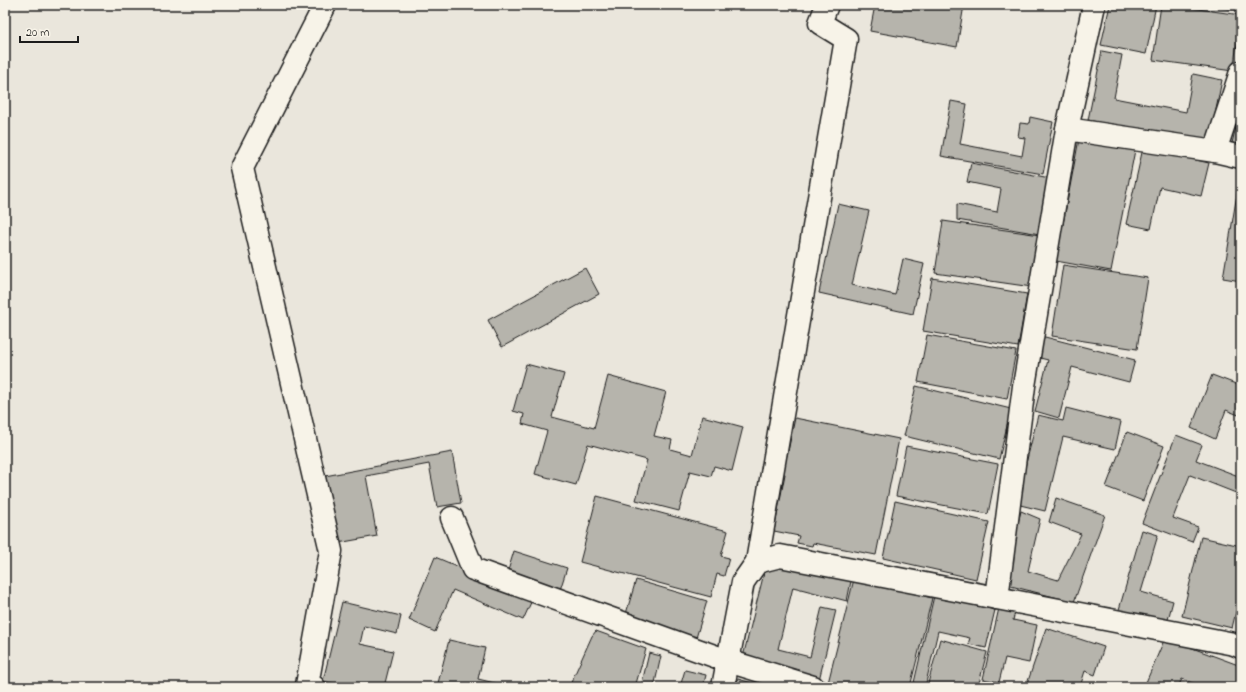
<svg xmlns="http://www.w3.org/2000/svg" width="1246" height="692" viewBox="0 0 1246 692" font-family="'Indie Flower',sans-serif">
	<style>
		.building { fill: #b6b4ac; stroke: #1c1c1c }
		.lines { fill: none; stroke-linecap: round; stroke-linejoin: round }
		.minor-casing { stroke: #1c1c1c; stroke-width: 25 }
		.minor { stroke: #f7f3e8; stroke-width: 22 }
	</style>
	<rect width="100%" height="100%" fill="#eae6dc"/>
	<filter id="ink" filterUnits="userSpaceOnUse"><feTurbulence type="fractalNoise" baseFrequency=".025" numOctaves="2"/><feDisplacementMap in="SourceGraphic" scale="8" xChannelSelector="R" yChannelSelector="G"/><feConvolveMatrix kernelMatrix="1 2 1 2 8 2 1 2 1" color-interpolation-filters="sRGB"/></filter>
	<g filter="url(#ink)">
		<g class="building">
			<polygon points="875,5 964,5 957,47 870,31"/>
			<polygon points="1110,5 1156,5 1146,54 1101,45"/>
			<polygon points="1161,5 1169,5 1241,15 1233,71 1153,60"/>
			<polygon points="1200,5 1239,5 1238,10"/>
			<polygon points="1102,51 1122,55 1114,98 1186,112 1193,74 1222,80 1209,144 1088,120"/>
			<polygon points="951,101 967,104 960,144 1022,156 1025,138 1018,137 1020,123 1029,124 1030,117 1053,122 1043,174 941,156"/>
			<polygon points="1241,107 1241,145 1232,143"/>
			<polygon points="1079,139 1135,150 1111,271 1056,261"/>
			<polygon points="1143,148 1209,163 1201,196 1160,187 1151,229 1126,224"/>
			<polygon points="971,163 1050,178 1040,234 957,220 957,204 997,212 1001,189 967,182"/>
			<polygon points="1240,176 1241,176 1241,281 1223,278"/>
			<polygon points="838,204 869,211 852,285 895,295 903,259 924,264 913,314 819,293"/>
			<polygon points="943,221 1040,235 1032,287 935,273"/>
			<polygon points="1063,265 1148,278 1137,349 1052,336"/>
			<polygon points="585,268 599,294 502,347 488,320"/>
			<polygon points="932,278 1027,294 1018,347 923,331"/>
			<polygon points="927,335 1016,351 1007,399 918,382"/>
			<polygon points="1041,336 1135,360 1129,382 1072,367 1059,418 1035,411 1048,360 1036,357"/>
			<polygon points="526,364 564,374 552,417 594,428 608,376 666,392 654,436 672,440 670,449 692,455 702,416 743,427 732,471 714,466 711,476 690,471 679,511 636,500 647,460 588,444 576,485 535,474 547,431 522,424 524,414 513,411"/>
			<polygon points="1212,375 1241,386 1241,416 1226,410 1215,439 1191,428"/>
			<polygon points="916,386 1011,409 999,459 904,436"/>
			<polygon points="1066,408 1121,422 1115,449 1063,437 1045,511 1016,504 1038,415 1063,421"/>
			<polygon points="795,418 899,439 876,555 813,543 812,546 797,543 799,536 774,531 785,474 772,472 776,454 787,456"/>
			<polygon points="1127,432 1164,446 1143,501 1106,487"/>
			<polygon points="1176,435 1202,445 1196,460 1241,477 1241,495 1190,475 1173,518 1198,527 1192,542 1142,523"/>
			<polygon points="906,446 998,464 988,514 896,496"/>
			<polygon points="452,452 461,503 437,507 429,464 366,476 377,536 338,543 325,476"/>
			<polygon points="597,496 728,531 721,556 729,558 724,576 717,574 711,597 580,562"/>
			<polygon points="1056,498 1105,515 1074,602 1003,584 1021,511 1040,519 1028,571 1058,580 1081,534 1049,522"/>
			<polygon points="895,501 989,522 976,579 883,558"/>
			<polygon points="1142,530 1158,535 1141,592 1173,601 1166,627 1118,613"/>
			<polygon points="1201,537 1241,546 1241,591 1232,628 1182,616"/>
			<polygon points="514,551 567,568 560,590 507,574"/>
			<polygon points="435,557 533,598 523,620 453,590 435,632 409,620"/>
			<polygon points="767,561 851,581 847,601 793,587 778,649 810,657 822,607 836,610 819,680 742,661"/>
			<polygon points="854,579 932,598 910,687 827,687"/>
			<polygon points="636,580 707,601 696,638 625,617"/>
			<polygon points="934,596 995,610 986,648 968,644 970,638 938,631 925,687 913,687"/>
			<polygon points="342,602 401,616 397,634 364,626 360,644 393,651 384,687 349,687 323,681"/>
			<polygon points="999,608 1015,612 1013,620 1037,625 1029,663 1005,658 999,682 983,679"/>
			<polygon points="1046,628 1104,647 1095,675 1085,671 1080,687 1026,687"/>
			<polygon points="596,631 646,649 635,687 569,687 592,636"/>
			<polygon points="1165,638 1241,666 1241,687 1203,687 1182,679 1178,687 1144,687"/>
			<polygon points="940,639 987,652 978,687 927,687"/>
			<polygon points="449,640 485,648 478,679 503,685 502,687 437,687"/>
			<polygon points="649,653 661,656 654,687 641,687"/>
			<polygon points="685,670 706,675 703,687 680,687"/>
			<polygon points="738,679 766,687 735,687"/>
		</g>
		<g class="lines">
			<g class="minor-casing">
				<g id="minor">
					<polyline points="1067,129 1094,5"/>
					<polyline points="1215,151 1241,72"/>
					<polyline points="452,518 473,569 728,661 813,687"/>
					<polyline points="757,562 846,39 820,23 827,5"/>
					<polyline points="997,598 1024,386 1067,129 1215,151 1241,157"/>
					<polyline points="314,687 307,685 331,551 242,168 325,5"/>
					<polyline points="723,687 743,582 757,562 780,556 1234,644 1241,647"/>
				</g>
			</g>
			<use href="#minor" class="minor"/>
		</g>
	</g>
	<rect width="1246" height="692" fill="none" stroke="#f7f3e8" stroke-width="20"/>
	<rect x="10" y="10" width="1226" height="672" fill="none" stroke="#1c1c1c" stroke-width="1.5" filter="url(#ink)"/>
	<path d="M20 36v6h58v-6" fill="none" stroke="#1c1c1c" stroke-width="2"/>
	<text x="26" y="36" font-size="12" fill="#1c1c1c" stroke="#f7f3e8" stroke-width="3" paint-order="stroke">20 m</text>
</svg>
